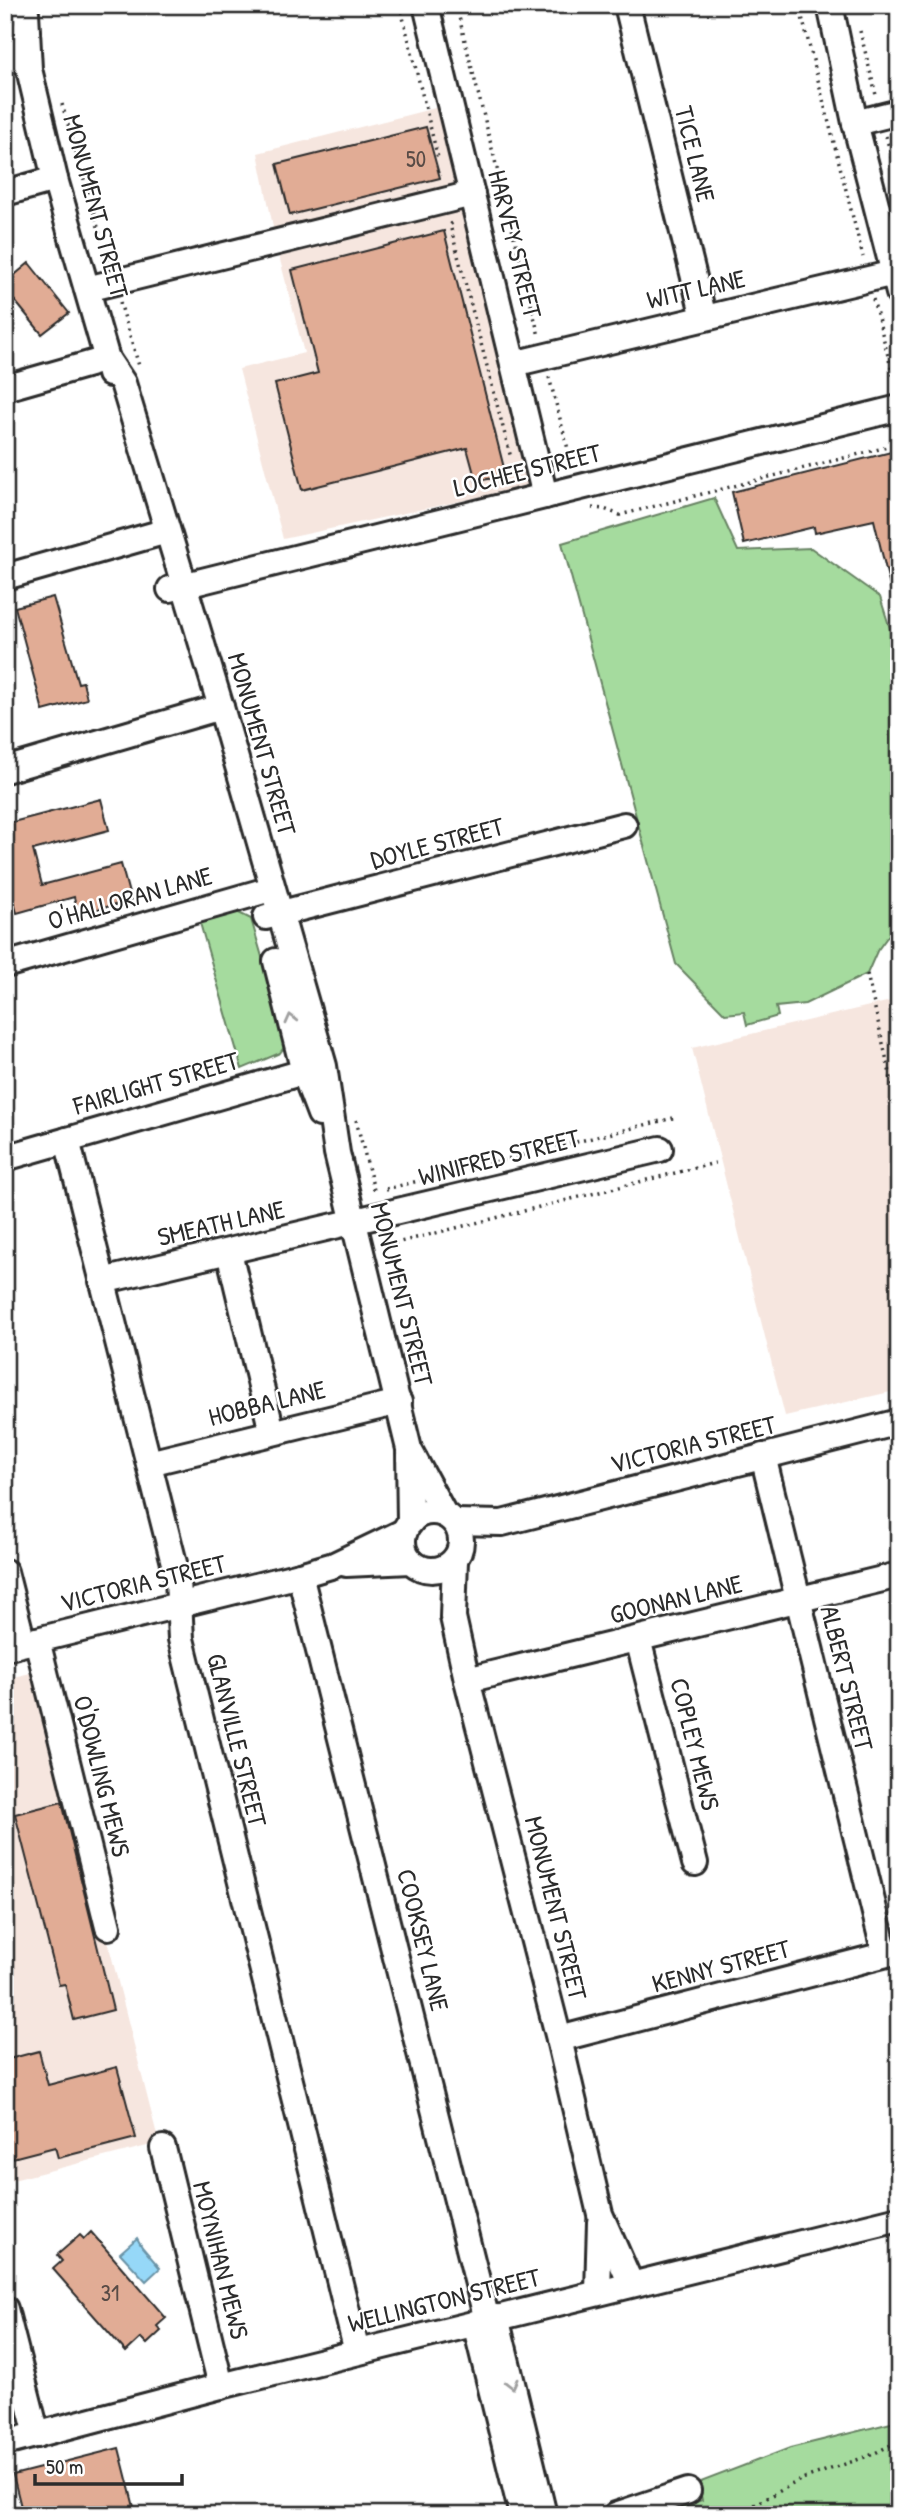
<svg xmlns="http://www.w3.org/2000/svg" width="904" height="2520" viewBox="0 0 904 2520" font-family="'Patrick Hand',sans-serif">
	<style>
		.built { fill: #f6e6df }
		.green { fill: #a5db9e; stroke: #688364; stroke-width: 2 }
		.water { fill: #96d8f8; stroke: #6b93a6; stroke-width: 2 }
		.building { fill: #e1ac95; stroke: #2b2b2b; stroke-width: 2 }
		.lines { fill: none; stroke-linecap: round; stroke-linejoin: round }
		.minor-casing { stroke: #2b2b2b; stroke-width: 30 }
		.path { stroke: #2b2b2b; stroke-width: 3.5; stroke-dasharray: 2 5; stroke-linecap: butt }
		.minor { stroke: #fff; stroke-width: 24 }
		.oneway { stroke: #a0a0a0 }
		.labels { text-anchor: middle; stroke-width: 5; stroke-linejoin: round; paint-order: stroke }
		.number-label { font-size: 23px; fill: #584b46 }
		.street-label { font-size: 26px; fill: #2b2b2b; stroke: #fff }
	</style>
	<rect width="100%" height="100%" fill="#fff"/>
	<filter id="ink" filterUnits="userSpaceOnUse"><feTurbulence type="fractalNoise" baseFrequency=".0143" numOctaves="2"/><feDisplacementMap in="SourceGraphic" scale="14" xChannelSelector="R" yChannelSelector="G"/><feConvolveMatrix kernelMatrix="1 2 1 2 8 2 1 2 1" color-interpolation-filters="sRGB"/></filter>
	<g filter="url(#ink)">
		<g class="built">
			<polygon points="447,105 540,484 283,539 239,369 304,353 279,256 258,153"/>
			<polygon points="899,999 899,1390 785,1416 692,1048"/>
			<polygon points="39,1671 159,2143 5,2182 5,1679"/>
		</g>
		<g class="green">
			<polygon points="714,498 738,551 811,548 880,597 899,657 899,921 877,951 867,974 805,1004 776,1007 778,1016 747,1025 744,1012 725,1014 676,964 562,543"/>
			<polygon points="237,912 251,919 287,1043 280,1053 242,1069 200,923"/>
			<polygon points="899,2421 899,2515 657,2515 702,2500 698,2483 790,2448"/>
		</g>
		<polygon class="water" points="137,2238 142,2247 160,2268 146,2281 120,2253"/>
		<g class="building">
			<polygon points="426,127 440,178 290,215 277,164"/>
			<polygon points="444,231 506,476 476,481 467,448 302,490 275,384 318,373 292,270"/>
			<polygon points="29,263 69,313 42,334 15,301 5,309 5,283"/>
			<polygon points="899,450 899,599 893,599 874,520 815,533 814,527 744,544 732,492"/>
			<polygon points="53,597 78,683 83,682 87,699 43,711 15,607"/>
			<polygon points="101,799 109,830 33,850 42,885 121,864 131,901 78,914 74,897 17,913 5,869 5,824"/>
			<polygon points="62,1802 113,2010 74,2020 65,1984 59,1985 15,1814"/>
			<polygon points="39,2051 48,2085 117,2067 136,2138 58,2158 55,2147 5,2160 5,2060"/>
			<polygon points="91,2232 166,2318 157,2326 161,2331 147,2344 141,2338 126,2352 53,2269 62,2261 57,2255 80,2235 84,2239"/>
			<polygon points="119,2448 136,2515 23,2515 13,2475"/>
		</g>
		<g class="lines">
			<g class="minor-casing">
				<g id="minor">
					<polyline points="426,5 545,496"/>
					<polyline points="627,5 704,318"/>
					<polyline points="830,5 855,123 899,293"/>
					<polyline points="26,12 29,69 55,179 107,359 110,374"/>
					<polyline points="5,31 27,65"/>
					<polyline points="855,123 899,112"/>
					<polyline points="5,193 55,179"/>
					<polyline points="87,289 472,194"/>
					<polyline points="107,359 123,383 221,707 324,1066 337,1153 409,1449 410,1523"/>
					<polyline points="513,364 894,273"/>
					<polyline points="5,388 107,359"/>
					<polyline points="5,577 167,531"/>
					<polyline points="170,589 899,408"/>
					<polyline points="5,770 221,707"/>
					<polyline points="266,917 624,825"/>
					<polyline points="276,961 304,1072 320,1114"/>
					<polyline points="5,965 271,889"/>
					<polyline points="67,1140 178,1579 181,1639 357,2352"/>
					<polyline points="5,1158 321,1067"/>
					<polyline points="229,1252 272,1432"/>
					<polyline points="102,1281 660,1149"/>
					<polyline points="411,1453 444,1514"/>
					<polyline points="763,1456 885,1954"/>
					<polyline points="149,1463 399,1402"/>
					<circle cx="432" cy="1541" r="29"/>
					<polyline points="455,1522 502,1523 899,1422"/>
					<polyline points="455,1560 453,1617 467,1680 559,2039 600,2214 631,2284"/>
					<polyline points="346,1564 411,1561"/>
					<polyline points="5,1572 23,1643"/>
					<polyline points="300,1575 487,2320"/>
					<polyline points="638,1639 695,1863"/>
					<polyline points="37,1640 108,1927"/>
					<polyline points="5,1648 300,1575 334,1565 405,1531"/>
					<polyline points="467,1680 899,1575"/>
					<polyline points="559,2039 899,1951"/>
					<polyline points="163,2148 221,2386"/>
					<polyline points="598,2292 600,2222"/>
					<polyline points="5,2309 37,2435"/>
					<polyline points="496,2317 544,2515"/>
					<polyline points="475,2323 522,2515"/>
					<polyline points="5,2443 221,2386 899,2219"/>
					<polyline points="616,2515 688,2491"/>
				</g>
			</g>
			<g class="path">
				<polyline points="400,5 438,158"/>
				<polyline points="456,5 539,336"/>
				<polyline points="799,5 863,257"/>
				<polyline points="860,31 876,95"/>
				<polyline points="62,104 108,261"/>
				<polyline points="886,136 899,187"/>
				<polyline points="452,223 450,225 511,458"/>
				<polyline points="873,299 896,386"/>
				<polyline points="120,302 139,366"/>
				<polyline points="549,377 573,468"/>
				<polyline points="592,508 604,509 620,515 899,444"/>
				<polyline points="867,974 899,1113"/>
				<polyline points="356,1120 375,1194"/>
				<polyline points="386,1189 673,1118"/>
				<polyline points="385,1235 389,1249"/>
				<polyline points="388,1245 715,1163"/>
				<polyline points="736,2515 802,2479 871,2455 899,2441"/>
			</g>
			<use href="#minor" class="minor"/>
		</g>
		<defs><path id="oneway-chevron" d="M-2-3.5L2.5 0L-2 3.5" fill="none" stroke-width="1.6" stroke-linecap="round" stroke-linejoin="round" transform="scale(1.75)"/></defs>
		<g class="oneway">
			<use href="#oneway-chevron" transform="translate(291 1019) rotate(-104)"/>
			<use href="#oneway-chevron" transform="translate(512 2384) rotate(76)"/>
		</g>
	</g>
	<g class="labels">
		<g class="number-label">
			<text x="416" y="167">50</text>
			<text x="110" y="2301">31</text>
		</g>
		<g class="street-label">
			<text transform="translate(695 154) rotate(76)" y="9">TICE LANE</text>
			<text transform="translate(96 206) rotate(75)" y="9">MONUMENT STREET</text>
			<text transform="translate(515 244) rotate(76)" y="9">HARVEY STREET</text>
			<text transform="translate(696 289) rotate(-13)" y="9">WITT LANE</text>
			<text transform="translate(527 470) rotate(-14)" y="9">LOCHEE STREET</text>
			<text transform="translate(262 744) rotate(74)" y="9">MONUMENT STREET</text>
			<text transform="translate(437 843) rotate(-15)" y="9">DOYLE STREET</text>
			<text transform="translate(130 898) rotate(-16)" y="9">O'HALLORAN LANE</text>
			<text transform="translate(156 1083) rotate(-16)" y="9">FAIRLIGHT STREET</text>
			<text transform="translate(499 1157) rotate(-14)" y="9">WINIFRED STREET</text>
			<text transform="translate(221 1223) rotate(-13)" y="9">SMEATH LANE</text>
			<text transform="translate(402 1294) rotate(76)" y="9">MONUMENT STREET</text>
			<text transform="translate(267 1403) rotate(-14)" y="9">HOBBA LANE</text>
			<text transform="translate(693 1444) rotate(-14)" y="9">VICTORIA STREET</text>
			<text transform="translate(143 1583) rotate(-14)" y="9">VICTORIA STREET</text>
			<text transform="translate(676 1599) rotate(-14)" y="9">GOONAN LANE</text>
			<text transform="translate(847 1678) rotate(76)" y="9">ALBERT STREET</text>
			<text transform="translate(237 1740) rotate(76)" y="9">GLANVILLE STREET</text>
			<text transform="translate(695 1744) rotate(76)" y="9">COPLEY MEWS</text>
			<text transform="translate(102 1776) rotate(76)" y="9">O'DOWLING MEWS</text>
			<text transform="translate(556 1908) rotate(76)" y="9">MONUMENT STREET</text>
			<text transform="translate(423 1940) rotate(76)" y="9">COOKSEY LANE</text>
			<text transform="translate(721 1966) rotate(-15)" y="9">KENNY STREET</text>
			<text transform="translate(221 2260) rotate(76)" y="9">MOYNIHAN MEWS</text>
			<text transform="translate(444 2300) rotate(-14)" y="9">WELLINGTON STREET</text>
		</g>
	</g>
	<rect width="904" height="2520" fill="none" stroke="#fff" stroke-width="28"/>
	<rect x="14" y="14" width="876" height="2492" fill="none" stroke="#2b2b2b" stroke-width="2.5" filter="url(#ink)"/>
	<path d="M35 2474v10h147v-10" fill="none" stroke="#2b2b2b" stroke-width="3.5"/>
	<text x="46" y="2474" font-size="21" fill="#2b2b2b" stroke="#ffffff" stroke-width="5" paint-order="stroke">50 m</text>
</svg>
